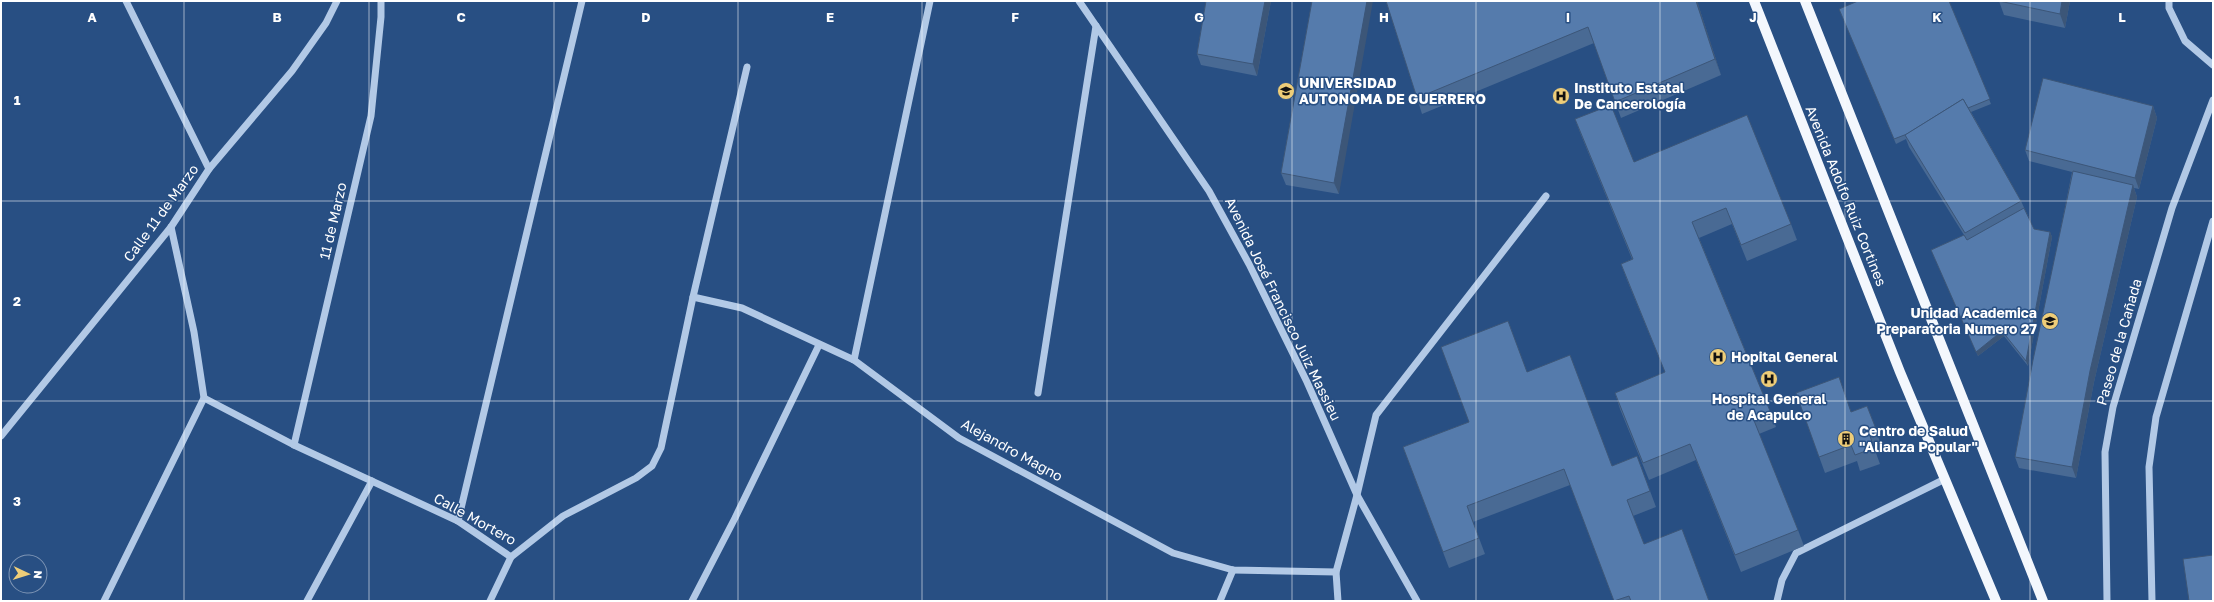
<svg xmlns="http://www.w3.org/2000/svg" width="2214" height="602" viewBox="0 0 2214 602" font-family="'Golos Text',sans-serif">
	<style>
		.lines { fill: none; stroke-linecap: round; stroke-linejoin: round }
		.minor { stroke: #b2c9e6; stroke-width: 7 }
		.major { stroke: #f3f7fd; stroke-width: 10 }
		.wall { fill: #496a94 }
		.shaded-wall { fill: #3c5678 }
		.building { fill: #557bac; stroke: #3c5678 }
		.grid { fill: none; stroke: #fff; stroke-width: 1; stroke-opacity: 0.55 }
		.labels { text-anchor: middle; stroke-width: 3; stroke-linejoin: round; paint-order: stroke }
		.poi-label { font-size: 14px; font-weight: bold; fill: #fff; stroke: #284f83; text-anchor: start }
		.street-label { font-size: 14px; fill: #fff; stroke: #284f83 }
		.grid-label { font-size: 13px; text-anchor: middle; font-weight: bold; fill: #fff; stroke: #284f83; stroke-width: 3; stroke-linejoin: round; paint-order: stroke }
	</style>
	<rect width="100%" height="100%" fill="#284f83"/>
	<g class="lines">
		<g class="minor">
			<polyline points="126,1 209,169"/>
			<polyline points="1079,1 1209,191 1249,264 1307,382 1357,495 1417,601"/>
			<polyline points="2169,1 2169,8 2185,41 2213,65"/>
			<polyline points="693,297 742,308 854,360 959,438 1173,553 1233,570 1336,572"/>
			<polyline points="854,360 930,1"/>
			<polyline points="1038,393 1096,26"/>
			<polyline points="204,398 294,445 458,521 511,557"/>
			<polyline points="1,436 171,227 209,169 292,71 326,23 337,1"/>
			<polyline points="294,445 371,116 381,17 381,1"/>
			<polyline points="458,521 582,1"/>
			<polyline points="104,601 204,398 194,332 171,227"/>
			<polyline points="307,601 372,481"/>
			<polyline points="490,601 511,557 563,516 636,478 652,466 661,448 693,297 747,67"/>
			<polyline points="692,601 735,518 819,345"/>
			<polyline points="1220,601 1233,570"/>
			<polyline points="1338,601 1336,572 1357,495 1376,415 1546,196"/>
			<polyline points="1777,601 1782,580 1796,553 1945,479"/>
			<polyline points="2107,601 2105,452 2113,407 2172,208 2213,100"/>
			<polyline points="2152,601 2149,467 2156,417 2213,221"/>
		</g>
		<g class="major">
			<polyline points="1754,1 1900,372 1996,601"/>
			<polyline points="1805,1 2043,601"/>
		</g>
	</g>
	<g class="wall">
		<polygon points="1206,1 1271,1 1257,76 1201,65 1197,54"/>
		<polygon points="1312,1 1339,194 1286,185 1281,173"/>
		<polygon points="1386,1 1697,1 1721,75 1621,118 1594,43 1422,114 1417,98"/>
		<polygon points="1949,1 1991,104 1971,112 2021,201 2034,229 2050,232 2052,237 2028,366 2004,336 1978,356 1931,250 1964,235 1909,147 1906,139 1896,144 1841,13"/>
		<polygon points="1999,1 2070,1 2065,28 2004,15"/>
		<polygon points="2153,106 2157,118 2139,189 2134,188 2137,197 2094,382 2076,478 2019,468 2015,457 2072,172 2029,161 2025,150"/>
		<polygon points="1575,119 1634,162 1791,224 1797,240 1747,261 1732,224 1699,238 1770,411 1776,427 1759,434 1798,530 1804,546 1741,572 1696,460 1649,480 1620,409 1615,393 1665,372 1627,280 1621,264 1632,259 1581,135"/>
		<polygon points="1527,372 1612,466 1637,456 1656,507 1633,516 1644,544 1709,601 1614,601 1570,485 1473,522 1485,554 1449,568 1403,447 1469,422"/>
		<polygon points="1796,393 1851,412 1867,406 1883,450 1876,453 1880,464 1860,471 1857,461 1825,473"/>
	</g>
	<g class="shaded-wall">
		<polygon points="1265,1 1271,1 1257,76 1253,64"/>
		<polygon points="1367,1 1373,1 1339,194 1334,183"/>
		<polygon points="1696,1 1697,1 1721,75 1715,59"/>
		<polygon points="2062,1 2070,1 2065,28 2060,14"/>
		<polygon points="2153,106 2157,118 2139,189 2135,178"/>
		<polygon points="2133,185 2137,197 2094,382 2076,478 2072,467 2090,371"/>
		<polygon points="2050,232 2052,237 2028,366 2026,361"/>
		<polygon points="2002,331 2004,336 1978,356 1976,352"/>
	</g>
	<g class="building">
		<polygon points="1206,1 1265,1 1253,64 1197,54"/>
		<polygon points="1312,1 1367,1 1334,183 1281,173"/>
		<polygon points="1386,1 1696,1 1715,59 1615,102 1588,27 1417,98"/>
		<polygon points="1858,1 1949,1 1990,99 1968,108 1963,99 1907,134 1894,139 1839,9"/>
		<polygon points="1999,1 2062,1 2060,14"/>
		<polygon points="2043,78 2153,106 2135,178 2025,150"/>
		<polygon points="1963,99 2021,201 1965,233 1905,135"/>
		<polygon points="1611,105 1634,162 1747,115 1791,224 1741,245 1726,208 1692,222 1770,411 1753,418 1798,530 1735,555 1690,444 1643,463 1615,393 1665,372 1621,264 1633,259 1575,119"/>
		<polygon points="2073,171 2133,185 2090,371 2072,467 2015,457 2033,360"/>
		<polygon points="2024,208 2034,229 2050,232 2026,361 2002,331 1976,352 1931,250 1964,235 1967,240"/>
		<polygon points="1508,321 1527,372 1570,355 1612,466 1637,456 1650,491 1627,500 1644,544 1682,529 1709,601 1631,601 1629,596 1614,601 1564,469 1467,506 1479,538 1443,552 1403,447 1469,422 1441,347"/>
		<polygon points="1839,377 1851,412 1867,406 1878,434 1870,436 1874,448 1855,455 1851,445 1819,457 1796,393"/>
		<polygon points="2213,555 2213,601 2189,601 2183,559"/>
	</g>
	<path class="grid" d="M184,1v600M369,1v600M554,1v600M738,1v600M922,1v600M1107,1v600M1292,1v600M1476,1v600M1660,1v600M1845,1v600M2030,1v600M1,201h2212M1,401h2212"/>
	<defs>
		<g id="university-disc" transform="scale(0.9)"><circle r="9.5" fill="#eecd78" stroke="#284f83"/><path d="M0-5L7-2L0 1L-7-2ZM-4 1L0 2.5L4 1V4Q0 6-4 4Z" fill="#111"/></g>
		<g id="hospital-disc" transform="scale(0.9)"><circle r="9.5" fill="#eecd78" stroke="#284f83"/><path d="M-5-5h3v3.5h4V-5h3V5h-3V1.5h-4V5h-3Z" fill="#111"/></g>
		<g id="school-disc" transform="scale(0.9)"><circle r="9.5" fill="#eecd78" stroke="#284f83"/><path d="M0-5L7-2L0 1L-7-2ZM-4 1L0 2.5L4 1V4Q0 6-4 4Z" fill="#111"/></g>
		<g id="building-disc" transform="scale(0.9)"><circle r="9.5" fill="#eecd78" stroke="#284f83"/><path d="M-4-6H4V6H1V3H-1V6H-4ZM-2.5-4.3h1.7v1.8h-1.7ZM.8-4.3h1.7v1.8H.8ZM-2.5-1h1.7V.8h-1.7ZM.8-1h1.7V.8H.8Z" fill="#111"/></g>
	</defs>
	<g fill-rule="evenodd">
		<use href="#university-disc" x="1286" y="91"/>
		<use href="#hospital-disc" x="1561" y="96"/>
		<use href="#school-disc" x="2050" y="321"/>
		<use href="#hospital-disc" x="1718" y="357"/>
		<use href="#hospital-disc" x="1769" y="379"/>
		<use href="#building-disc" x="1846" y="439"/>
	</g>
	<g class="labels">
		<g class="poi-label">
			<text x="1299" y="88">UNIVERSIDAD<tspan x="1299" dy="16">AUTONOMA DE GUERRERO</tspan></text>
			<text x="1574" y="93">Instituto Estatal<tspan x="1574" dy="16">De Cancerología</tspan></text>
			<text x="2037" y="318" text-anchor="end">Unidad Academica<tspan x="2037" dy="16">Preparatoria Numero 27</tspan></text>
			<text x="1731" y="362">Hopital General</text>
			<text x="1769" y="404" text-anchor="middle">Hospital General<tspan x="1769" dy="16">de Acapulco</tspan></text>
			<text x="1859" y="436">Centro de Salud<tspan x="1859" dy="16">"Alianza Popular"</tspan></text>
		</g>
		<g class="street-label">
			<text transform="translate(1846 196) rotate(68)" y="5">Avenida Adolfo Ruiz Cortines</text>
			<text transform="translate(161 213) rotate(-54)" y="5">Calle 11 de Marzo</text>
			<text transform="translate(333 221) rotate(-77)" y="5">11 de Marzo</text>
			<text transform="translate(1283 309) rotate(64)" y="5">Avenida José Francisco Juiz Massieu</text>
			<text transform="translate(2119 342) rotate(-74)" y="5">Paseo de la Cañada</text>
			<text transform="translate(1012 450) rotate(29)" y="5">Alejandro Magno</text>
			<text transform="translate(475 519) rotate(29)" y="5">Calle Mortero</text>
		</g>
	</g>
	<g class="grid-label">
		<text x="92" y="22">A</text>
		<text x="277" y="22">B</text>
		<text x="461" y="22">C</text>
		<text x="646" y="22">D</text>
		<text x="830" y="22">E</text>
		<text x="1015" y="22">F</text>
		<text x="1199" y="22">G</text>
		<text x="1384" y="22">H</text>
		<text x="1568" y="22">I</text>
		<text x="1753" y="22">J</text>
		<text x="1937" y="22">K</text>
		<text x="2122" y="22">L</text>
		<text x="17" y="105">1</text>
		<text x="17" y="306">2</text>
		<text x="17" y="506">3</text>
	</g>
	<rect width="2214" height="602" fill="none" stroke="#ffffff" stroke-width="4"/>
	<g transform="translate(28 574) rotate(94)"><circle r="19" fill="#284f83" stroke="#7e95b5"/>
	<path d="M0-3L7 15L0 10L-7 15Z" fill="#eecd78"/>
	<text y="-6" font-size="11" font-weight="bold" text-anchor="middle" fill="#ffffff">N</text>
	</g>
</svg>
